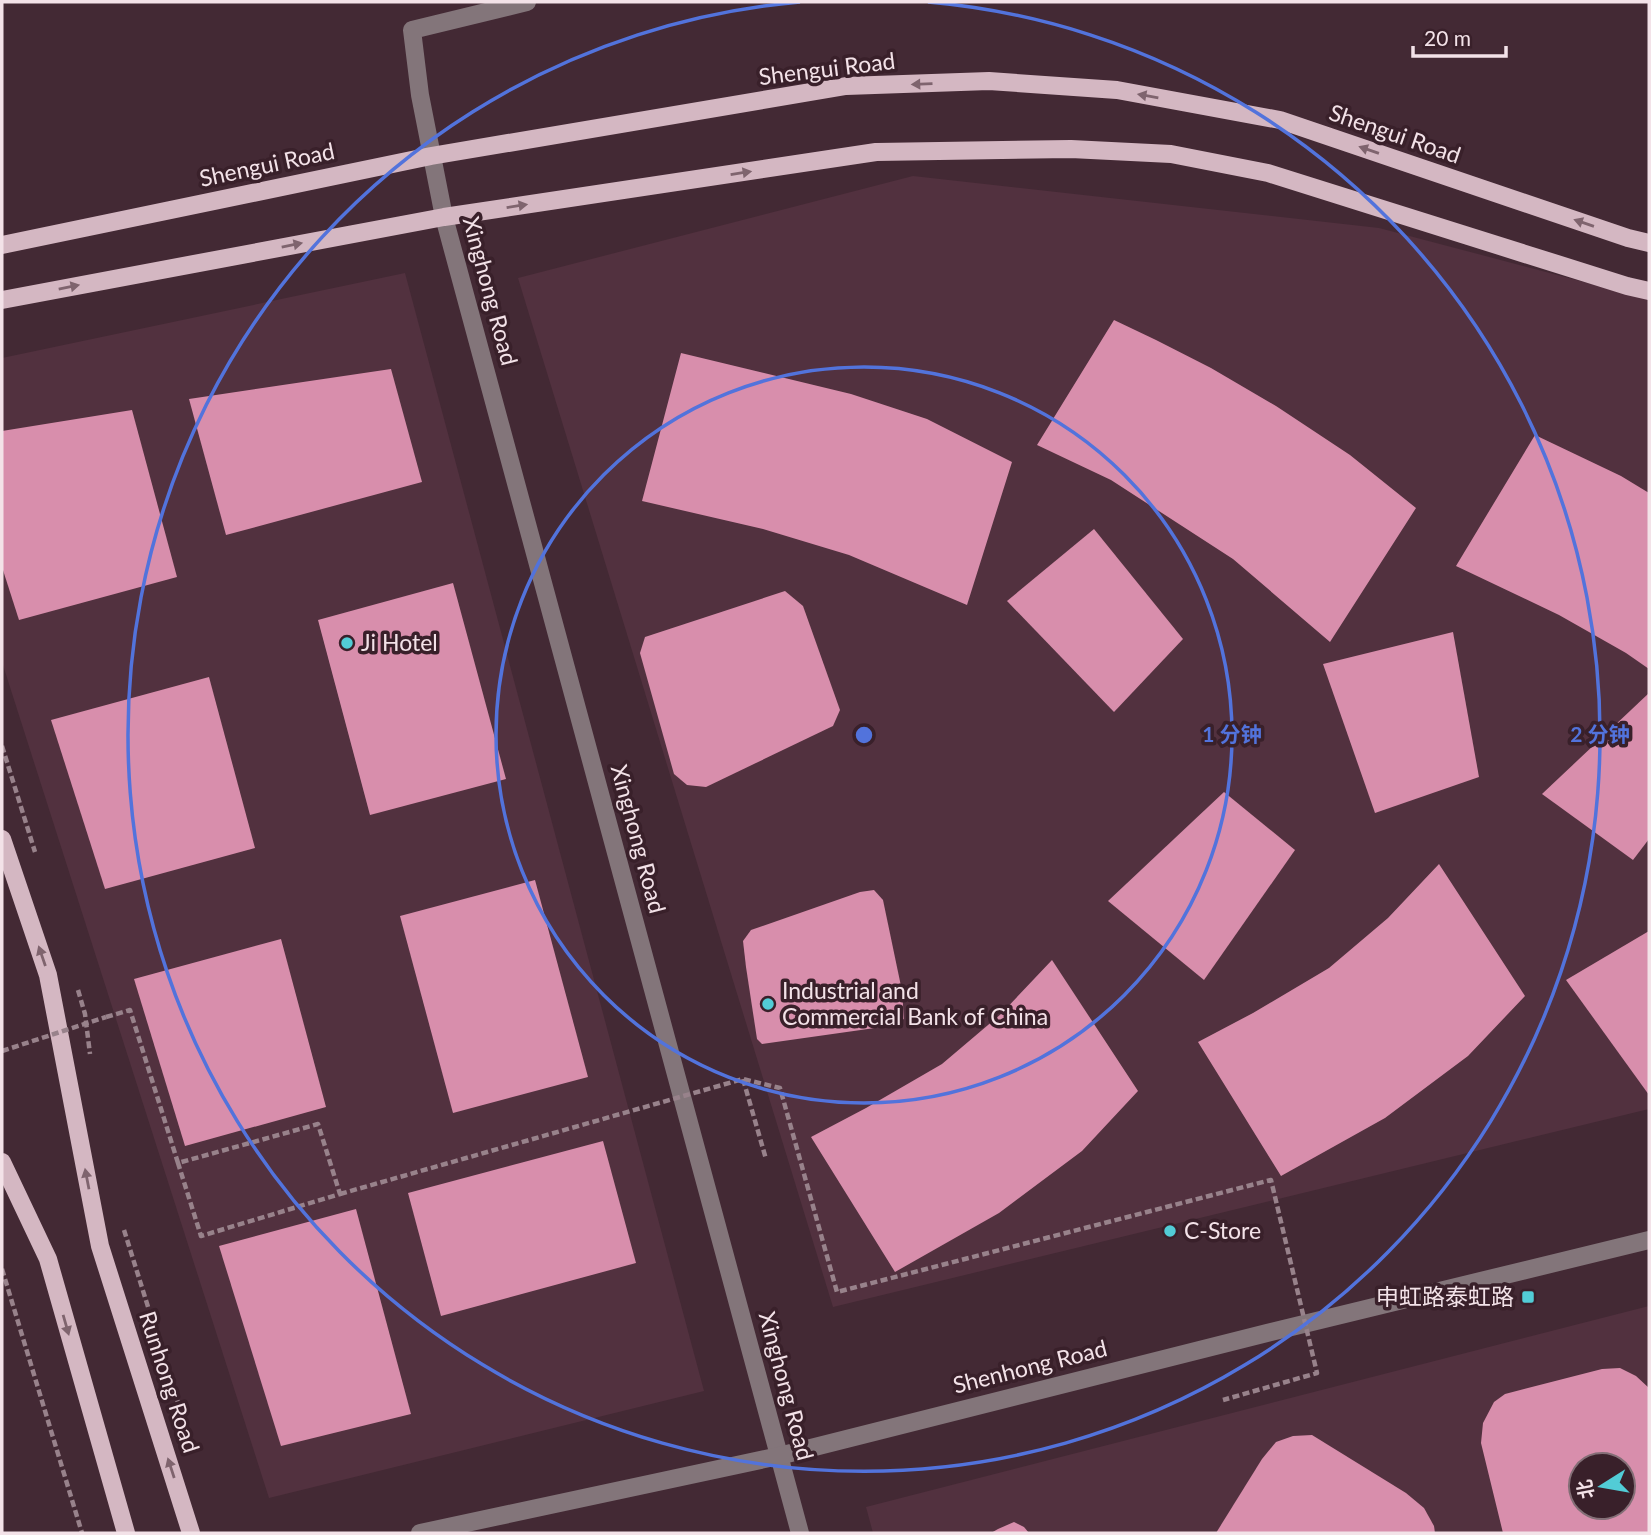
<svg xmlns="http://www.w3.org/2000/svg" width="1651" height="1535" viewBox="0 0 1651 1535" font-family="Lato,'Noto Sans SC',sans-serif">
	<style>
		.built { fill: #52313f; fill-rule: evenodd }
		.building { fill: #d88eac; fill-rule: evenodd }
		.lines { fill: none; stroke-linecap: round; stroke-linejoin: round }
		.path { stroke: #98828b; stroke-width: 4.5; stroke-dasharray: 7 3.5; stroke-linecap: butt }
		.minor { stroke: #83757a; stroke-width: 18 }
		.major { stroke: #d4b7c2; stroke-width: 18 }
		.path-bridge { stroke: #98828b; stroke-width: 4.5; stroke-dasharray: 7 3.5; stroke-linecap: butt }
		.oneway { fill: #7f646e }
		.ring { fill: none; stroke: #5273dc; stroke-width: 3.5 }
		.poi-dot { fill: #52ccd6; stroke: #39202a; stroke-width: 2.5 }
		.labels { text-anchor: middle; stroke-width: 7; stroke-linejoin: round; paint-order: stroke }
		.street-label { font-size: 23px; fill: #f3e2e8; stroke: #39202a }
		.poi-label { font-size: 23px; fill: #f3e2e8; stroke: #39202a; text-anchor: start }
		.centre { fill: #5273dc; stroke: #39202a; stroke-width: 3.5 }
		.ring-label { font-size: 21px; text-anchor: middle; font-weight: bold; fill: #5273dc; stroke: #39202a; stroke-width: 7; stroke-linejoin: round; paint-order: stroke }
	</style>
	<rect width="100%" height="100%" fill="#432934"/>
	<g class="built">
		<polygon points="913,176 1379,228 1649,299 1649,1109 833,1307 518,278"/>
		<polygon points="405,273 704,1391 269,1498 2,662 2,358"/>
		<path d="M1649,1306v227h-776l-7,-26zM1581,1465h42v42h-42z"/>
	</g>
	<g class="building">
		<polygon points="1114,320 1156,340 1211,368 1276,406 1350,455 1416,508 1330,642 1233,559 1111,480 1037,445"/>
		<polygon points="681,353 851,394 927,419 1012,462 967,605 849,555 763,529 642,501"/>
		<polygon points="391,369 422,482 226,535 189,399"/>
		<polygon points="132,410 177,577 19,620 2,567 2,431"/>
		<polygon points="1535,435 1621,476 1649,493 1649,669 1626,653 1559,615 1456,566"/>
		<polygon points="1094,529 1183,639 1114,712 1007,601"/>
		<polygon points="453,583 506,779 370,815 318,620"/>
		<polygon points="785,591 803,606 840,710 833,726 706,787 687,785 674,774 640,653 645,637"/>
		<polygon points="1453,632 1479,777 1375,813 1323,664"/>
		<polygon points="209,677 255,848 105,889 51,720"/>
		<polygon points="1649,693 1649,839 1633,860 1542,794"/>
		<polygon points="1224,792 1295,850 1204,980 1108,901"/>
		<polygon points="1439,864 1525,996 1468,1056 1385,1118 1281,1176 1198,1042 1253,1013 1329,968 1388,918"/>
		<polygon points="535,880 588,1077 453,1113 400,916"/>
		<polygon points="874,890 883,900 902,991 904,1019 889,1026 762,1044 757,1039 746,967 743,941 751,930 860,892"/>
		<polygon points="1649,931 1649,1095 1566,980"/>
		<polygon points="281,939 326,1107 185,1146 134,979"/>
		<polygon points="1052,960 1138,1091 1082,1151 999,1213 895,1272 811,1137 866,1108 942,1064 1001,1014"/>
		<polygon points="603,1141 636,1263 441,1316 408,1193"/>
		<polygon points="356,1209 411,1414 281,1446 219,1246"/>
		<path d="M1620,1368l16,8 13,12v145h-146l-22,-90 2,-20 11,-21 11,-8 97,-25zM1581,1465h42v42h-42z"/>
		<polygon points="1312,1435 1406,1493 1424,1508 1434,1526 1435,1533 1216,1533 1262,1459 1276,1442 1293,1436"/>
		<polygon points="1014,1522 1024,1527 1029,1533 991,1533 998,1529"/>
	</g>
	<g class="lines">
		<g class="path">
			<polyline points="2,746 35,852"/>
			<polyline points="78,990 85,1014 90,1054"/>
			<polyline points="106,1017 130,1010 178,1163 318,1124 340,1194 201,1236 178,1163"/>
			<polyline points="743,1079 766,1159"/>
			<polyline points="124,1230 180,1409"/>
			<polyline points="2,1269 82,1533"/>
		</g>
		<g class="minor">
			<polyline points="527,2 412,30 420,95 444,217 800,1533"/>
			<polyline points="420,1533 779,1456 1267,1333 1649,1240"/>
		</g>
		<g class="major">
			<polyline points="2,245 431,156 846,86 989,81 1117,90 1280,120 1628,238 1649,243"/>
			<polyline points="2,300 444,217 876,152 1071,149 1171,154 1268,173 1627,286 1649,291"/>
			<polyline points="2,839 48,975 100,1246 191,1533"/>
			<polyline points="2,1162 48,1259 126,1533"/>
		</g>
		<g class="path-bridge">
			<polyline points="2,1051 106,1017"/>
			<polyline points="340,1194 743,1079 780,1088 837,1292 1271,1180 1317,1373 1223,1400"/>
		</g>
	</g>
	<defs><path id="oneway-solid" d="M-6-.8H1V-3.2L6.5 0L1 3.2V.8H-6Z" transform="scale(1.75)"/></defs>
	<g class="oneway">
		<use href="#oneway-solid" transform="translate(922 84) rotate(178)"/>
		<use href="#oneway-solid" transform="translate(1148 96) rotate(-170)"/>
		<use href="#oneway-solid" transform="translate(1369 150) rotate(-161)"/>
		<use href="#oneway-solid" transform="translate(741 173) rotate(-9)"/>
		<use href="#oneway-solid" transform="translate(517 206) rotate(-9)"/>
		<use href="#oneway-solid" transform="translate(1584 223) rotate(-161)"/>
		<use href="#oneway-solid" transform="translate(292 245) rotate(-11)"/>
		<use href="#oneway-solid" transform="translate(69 287) rotate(-11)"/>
		<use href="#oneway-solid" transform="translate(42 956) rotate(-109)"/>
		<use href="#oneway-solid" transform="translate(87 1179) rotate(-101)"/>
		<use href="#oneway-solid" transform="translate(66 1325) rotate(74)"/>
		<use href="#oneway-solid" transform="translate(171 1468) rotate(-108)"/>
	</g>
	<g class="ring">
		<circle cx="864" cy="735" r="368"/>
		<path d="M928 2A736 736 0 1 1 800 2"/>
	</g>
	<g class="poi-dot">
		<circle cx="347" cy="643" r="7"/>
		<circle cx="768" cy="1004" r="7"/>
		<circle cx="1170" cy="1231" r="7"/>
		<rect x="1521" y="1290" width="14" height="14" rx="3.5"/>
	</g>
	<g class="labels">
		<g class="street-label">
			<text transform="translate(827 69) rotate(-7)" y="8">Shengui Road</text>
			<text transform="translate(1395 134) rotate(19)" y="8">Shengui Road</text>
			<text transform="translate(267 165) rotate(-12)" y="8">Shengui Road</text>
			<text transform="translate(490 291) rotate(75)" y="8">Xinghong Road</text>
			<text transform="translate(638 839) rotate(75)" y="8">Xinghong Road</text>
			<text transform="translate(1030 1367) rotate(-14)" y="8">Shenhong Road</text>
			<text transform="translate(169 1382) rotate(72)" y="8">Runhong Road</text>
			<text transform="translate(786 1386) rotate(75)" y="8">Xinghong Road</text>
		</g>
		<g class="poi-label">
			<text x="361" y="651">Ji Hotel</text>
			<text x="782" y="999">Industrial and<tspan x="782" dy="26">Commercial Bank of China</tspan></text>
			<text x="1184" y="1239">C-Store</text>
			<text x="1514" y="1305" text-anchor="end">申虹路泰虹路</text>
		</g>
	</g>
	<circle cx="864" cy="735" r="10" class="centre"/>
	<g class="ring-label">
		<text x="1232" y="742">1 分钟</text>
		<text x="1600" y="742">2 分钟</text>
	</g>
	<rect width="1651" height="1535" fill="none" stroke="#f3e2e8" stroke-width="7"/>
	<g transform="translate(1602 1486) rotate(259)"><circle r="33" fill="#39202a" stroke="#836e76" stroke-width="2"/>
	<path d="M0-5L12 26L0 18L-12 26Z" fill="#52ccd6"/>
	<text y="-10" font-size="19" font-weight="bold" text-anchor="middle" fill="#f3e2e8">北</text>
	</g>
	<path d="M1413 46v10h93v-10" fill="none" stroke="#f3e2e8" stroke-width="3.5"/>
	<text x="1424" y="46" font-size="21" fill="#f3e2e8" stroke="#39202a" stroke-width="5" paint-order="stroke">20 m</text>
</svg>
